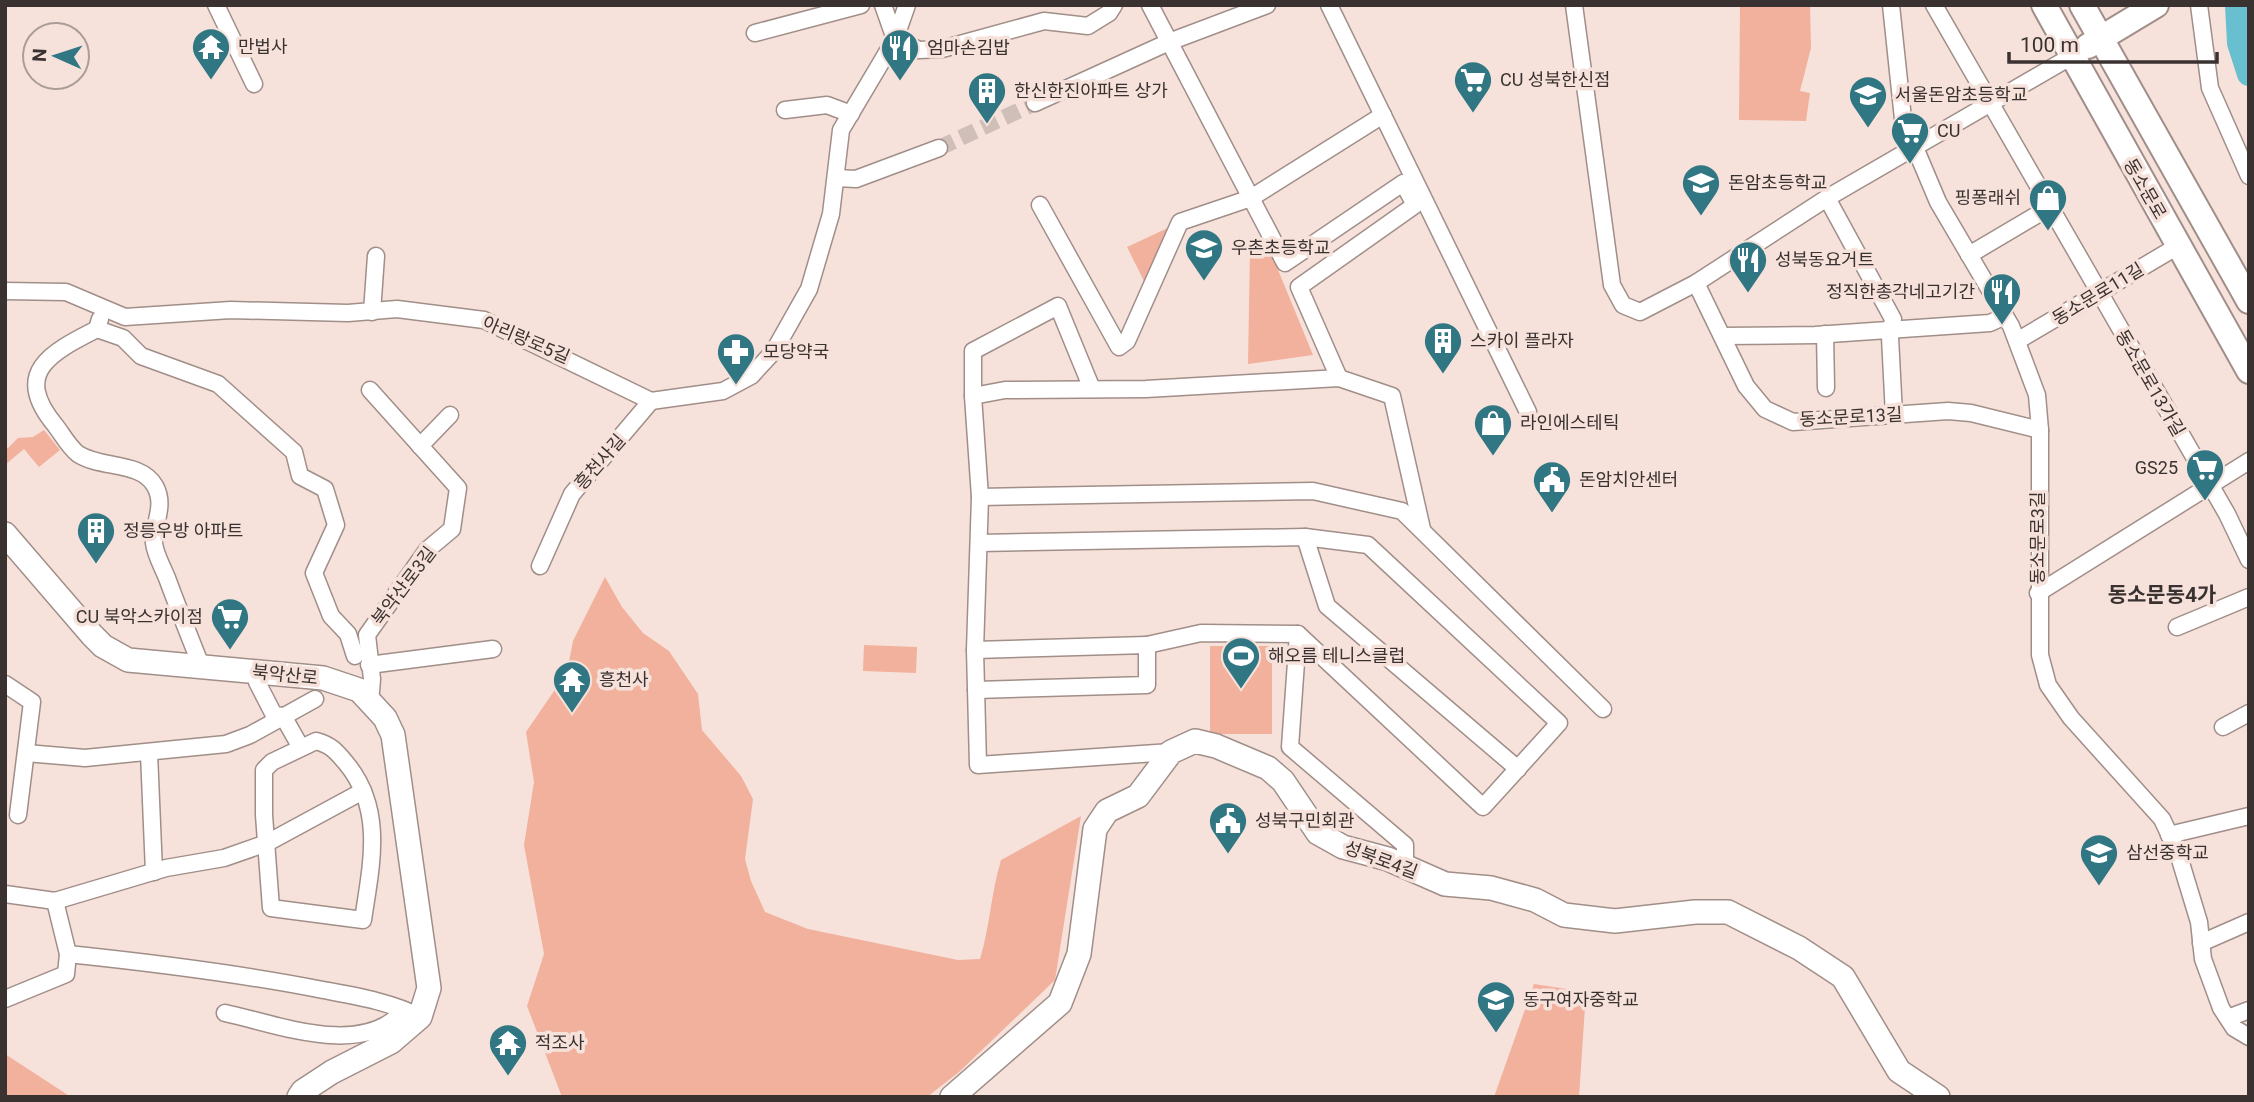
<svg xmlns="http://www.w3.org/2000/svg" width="2254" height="1102" viewBox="0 0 2254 1102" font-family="Roboto,'Noto Sans KR',sans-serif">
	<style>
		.green { fill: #f1b19d }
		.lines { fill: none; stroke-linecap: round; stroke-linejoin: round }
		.river { stroke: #68bfd0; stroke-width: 24 }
		.street-tunnel { stroke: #d0bfb9; stroke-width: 16; stroke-dasharray: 16 8; stroke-linecap: butt }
		.street-casing { stroke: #a18e88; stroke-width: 19 }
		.secondary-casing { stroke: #a18e88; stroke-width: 26 }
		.primary-casing { stroke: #a18e88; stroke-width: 28 }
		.street { stroke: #fff; stroke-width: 16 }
		.secondary { stroke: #fff; stroke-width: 23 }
		.primary { stroke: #fff; stroke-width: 24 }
		.labels { text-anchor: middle; stroke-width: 7; stroke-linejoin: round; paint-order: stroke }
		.poi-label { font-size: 18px; fill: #3a3230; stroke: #f6e2db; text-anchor: start }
		.street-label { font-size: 18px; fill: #3a3230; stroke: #f6e2db }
		.quarter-label { font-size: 21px; font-weight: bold; fill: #3a3230; stroke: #f6e2db }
	</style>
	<rect width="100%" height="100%" fill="#f6e2db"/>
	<g class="green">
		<polygon points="1740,5 1810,5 1811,48 1800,91 1810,93 1806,121 1739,120"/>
		<polygon points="1172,226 1146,285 1127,247"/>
		<polygon points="1267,243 1313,355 1248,364 1250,250"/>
		<polygon points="44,430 60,450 39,467 24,449 5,465 5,447 8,448 18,438 33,437"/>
		<path d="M605,577l17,30 21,26 26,18 29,43 4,36 39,46 12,23 -8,60 6,22 14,31 43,17 150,31 22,-1c10,-33 11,-66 21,-99l80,-44 -26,164 -96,92 -32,25h-365l-35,-91 17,-52 -20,-109 10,-63 -8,-50 41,-60 6,-31z"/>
		<polygon points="864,645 917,647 916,673 863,671"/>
		<rect x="1210" y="646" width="62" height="88"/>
		<polygon points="1534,984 1586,992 1579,1097 1494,1097"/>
		<polygon points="5,1054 71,1097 5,1097"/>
	</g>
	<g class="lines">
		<polyline class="river" points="2237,5 2239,43 2249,74"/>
		<polyline class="street-tunnel" points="939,148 1035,103"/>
		<g class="street-casing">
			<g id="street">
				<polyline points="216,5 254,84"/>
				<polyline points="883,5 895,39 919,50 942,49 1044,21 1088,26 1109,13 1114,5"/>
				<polyline points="1150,5 1285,263 1403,183 1415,205 1299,287 1339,378"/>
				<polyline points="1329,5 1528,412"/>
				<polyline points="1574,5 1612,285 1623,305 1640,312 1696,283 1827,198 2072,56"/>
				<polyline points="1891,5 1903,119 1938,202 2011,326 2037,395 2040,430 2040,655 2048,685 2071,718 2162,819 2178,853 2199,922 2203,959 2221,1008 2234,1028 2249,1037"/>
				<polyline points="1934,5 2227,514 2249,560"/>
				<polyline points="2199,5 2210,88 2249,176"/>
				<polyline points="755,33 861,5"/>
				<polyline points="1035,103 1169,42 1267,5"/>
				<polyline points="785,110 827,105 851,114"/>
				<polyline points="836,178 856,179 939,148"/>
				<polyline points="1827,198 1893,319 1890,337 1894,415"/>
				<polyline points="1040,205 1119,347 1127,341 1180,222 1251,198 1383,115"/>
				<polyline points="1969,255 2050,207"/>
				<polyline points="1696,283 1746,386 1765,409 1793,422 1948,411 1971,413 2040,430"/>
				<polyline points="5,291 66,292 125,317 231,310 348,313 397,309 484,320 651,401 723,391 751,376 774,351 809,289 831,214 841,130 895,39 907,5"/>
				<polyline points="372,312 376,256"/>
				<path d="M100,319l-3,10c-45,23 -86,43 -42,96 7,9 14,22 23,29 23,15 63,7 77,32 11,20 -2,37 -1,57 1,11 9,25 13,35 11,30 23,60 35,90"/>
				<polyline points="97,329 123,338 141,356 218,384 294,452 300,476 325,489 336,525 314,573 331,616 348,634 355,656"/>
				<polyline points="1825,334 1826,388"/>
				<polyline points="1722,336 1815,335 1990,323 2005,316"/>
				<polyline points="2017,341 2178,246"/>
				<polyline points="370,390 458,488 452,529 427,550 367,635 372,679 370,703"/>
				<polyline points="973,396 973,351 1058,306 1092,389"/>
				<polyline points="420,446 450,415"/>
				<polyline points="980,497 1313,491 1402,511 1603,709"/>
				<polyline points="1305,537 1327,606 1518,769"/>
				<polyline points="980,543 1305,537 1368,545 1559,723 1483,807 1298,634"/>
				<polyline points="540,566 572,494 651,401"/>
				<polyline points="2038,593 2249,461"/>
				<polyline points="2177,627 2249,597"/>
				<polyline points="1147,645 1201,633 1298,634 1290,747 1405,845 1405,866"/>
				<polyline points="975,650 1147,645 1147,685 976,690"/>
				<polyline points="369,665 493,649"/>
				<polyline points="257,673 257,682 274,715 283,716 300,746"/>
				<polyline points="5,684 32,702 18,815"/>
				<polyline points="2223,727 2249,713"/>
				<path d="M316,741c15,4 20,10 30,22 39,47 25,102 17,157l-92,-12 -7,-93v-45l8,-8z"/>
				<polyline points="1171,752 978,765 975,650 980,497 973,396 1005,390 1146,389 1339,378 1392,396 1422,529"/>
				<polyline points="26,753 85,758 226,744 250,735 315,699"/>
				<polyline points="149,753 154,872"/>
				<polyline points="2169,835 2249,816"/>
				<polyline points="5,894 55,901 166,868 224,858 267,843 363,791"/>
				<polyline points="2201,943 2249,922"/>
				<path d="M68,954c86,9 170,19 255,36 32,6 69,12 97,27"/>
				<polyline points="5,999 66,974 68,954 55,901"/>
				<path d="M225,1013c52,11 138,46 179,-3"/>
				<polyline points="2228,1018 2249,1010"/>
			</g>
		</g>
		<g class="secondary-casing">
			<g id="secondary">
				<polyline points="5,534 92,635 103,646 128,660 323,678 359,690 385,718 393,735 429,988 420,1017 391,1042 332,1072 303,1091 299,1097"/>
				<polyline points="952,1097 1060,1003 1079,954 1095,829 1107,811 1138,796 1171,752 1195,741 1216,746 1268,768 1283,781 1318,833 1343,847 1388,859 1445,884 1491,888 1535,900 1564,915 1615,921 1695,912 1728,912 1799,948 1843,977 1899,1071 1938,1097"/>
			</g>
		</g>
		<g class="primary-casing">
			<g id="primary">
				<polyline points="2044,5 2249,371"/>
				<polyline points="2082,5 2249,301"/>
				<polyline points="2088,46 2156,5"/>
			</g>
		</g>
		<use href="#street" class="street"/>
		<use href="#secondary" class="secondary"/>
		<use href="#primary" class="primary"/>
	</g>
	<defs>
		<g id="temple-pin" transform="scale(2.0125)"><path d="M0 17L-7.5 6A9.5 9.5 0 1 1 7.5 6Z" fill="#307683" stroke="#f6e2db"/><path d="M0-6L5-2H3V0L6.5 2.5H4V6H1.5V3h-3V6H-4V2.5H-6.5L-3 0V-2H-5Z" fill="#fff"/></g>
		<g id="restaurant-pin" transform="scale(2.0125)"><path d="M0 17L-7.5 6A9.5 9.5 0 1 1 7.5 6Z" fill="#307683" stroke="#f6e2db"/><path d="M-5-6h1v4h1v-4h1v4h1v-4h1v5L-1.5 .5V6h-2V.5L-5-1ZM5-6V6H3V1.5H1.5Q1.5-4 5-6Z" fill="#fff"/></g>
		<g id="supermarket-pin" transform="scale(2.0125)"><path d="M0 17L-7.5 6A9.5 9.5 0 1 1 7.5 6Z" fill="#307683" stroke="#f6e2db"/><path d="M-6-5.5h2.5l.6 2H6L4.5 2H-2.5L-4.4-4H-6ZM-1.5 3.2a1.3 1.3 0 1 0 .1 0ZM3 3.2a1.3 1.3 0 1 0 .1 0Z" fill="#fff"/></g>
		<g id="building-pin" transform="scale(2.0125)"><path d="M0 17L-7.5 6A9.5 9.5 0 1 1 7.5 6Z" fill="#307683" stroke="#f6e2db"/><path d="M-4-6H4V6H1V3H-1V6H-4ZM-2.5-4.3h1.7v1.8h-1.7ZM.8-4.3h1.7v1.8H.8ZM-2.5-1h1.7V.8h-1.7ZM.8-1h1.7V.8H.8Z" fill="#fff"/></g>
		<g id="school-pin" transform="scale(2.0125)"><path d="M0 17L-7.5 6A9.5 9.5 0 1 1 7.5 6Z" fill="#307683" stroke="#f6e2db"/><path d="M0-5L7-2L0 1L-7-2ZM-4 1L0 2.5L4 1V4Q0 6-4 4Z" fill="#fff"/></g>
		<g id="shop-pin" transform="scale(2.0125)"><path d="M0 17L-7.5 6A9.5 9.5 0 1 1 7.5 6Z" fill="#307683" stroke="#f6e2db"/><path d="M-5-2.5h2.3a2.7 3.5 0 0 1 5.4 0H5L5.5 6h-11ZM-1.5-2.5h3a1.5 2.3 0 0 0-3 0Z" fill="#fff"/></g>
		<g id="pharmacy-pin" transform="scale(2.0125)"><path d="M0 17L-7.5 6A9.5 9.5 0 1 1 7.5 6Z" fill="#307683" stroke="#f6e2db"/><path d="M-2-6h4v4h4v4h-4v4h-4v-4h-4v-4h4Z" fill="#fff"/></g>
		<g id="civic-pin" transform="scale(2.0125)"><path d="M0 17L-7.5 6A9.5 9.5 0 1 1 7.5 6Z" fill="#307683" stroke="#f6e2db"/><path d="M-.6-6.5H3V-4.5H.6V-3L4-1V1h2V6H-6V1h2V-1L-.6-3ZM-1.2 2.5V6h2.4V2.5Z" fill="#fff"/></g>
		<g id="stadium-pin" transform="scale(2.0125)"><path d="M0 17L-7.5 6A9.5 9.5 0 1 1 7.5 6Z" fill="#307683" stroke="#f6e2db"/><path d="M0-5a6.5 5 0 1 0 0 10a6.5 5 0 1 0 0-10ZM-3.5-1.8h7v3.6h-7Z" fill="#fff"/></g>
	</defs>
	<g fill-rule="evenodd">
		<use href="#temple-pin" x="211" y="47"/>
		<use href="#restaurant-pin" x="900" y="48"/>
		<use href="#supermarket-pin" x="1473" y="80"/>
		<use href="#building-pin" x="987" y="91"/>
		<use href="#school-pin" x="1868" y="95"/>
		<use href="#supermarket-pin" x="1910" y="131"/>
		<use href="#school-pin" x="1701" y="183"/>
		<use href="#shop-pin" x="2048" y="198"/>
		<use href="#school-pin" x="1204" y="248"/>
		<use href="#restaurant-pin" x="1748" y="260"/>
		<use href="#restaurant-pin" x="2002" y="292"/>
		<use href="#building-pin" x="1443" y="341"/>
		<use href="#pharmacy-pin" x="736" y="352"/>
		<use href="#shop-pin" x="1493" y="423"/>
		<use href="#supermarket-pin" x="2205" y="468"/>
		<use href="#civic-pin" x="1552" y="480"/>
		<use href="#building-pin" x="96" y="531"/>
		<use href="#supermarket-pin" x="230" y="617"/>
		<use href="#stadium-pin" x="1241" y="656"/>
		<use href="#temple-pin" x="572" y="680"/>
		<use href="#civic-pin" x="1228" y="821"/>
		<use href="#school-pin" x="2099" y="853"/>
		<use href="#school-pin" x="1496" y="1000"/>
		<use href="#temple-pin" x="508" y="1043"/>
	</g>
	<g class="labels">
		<g class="poi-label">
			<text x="238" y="53">만법사</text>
			<text x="927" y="54">엄마손김밥</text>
			<text x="1500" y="86">CU 성북한신점</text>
			<text x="1014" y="97">한신한진아파트 상가</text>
			<text x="1895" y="101">서울돈암초등학교</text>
			<text x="1937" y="137">CU</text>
			<text x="1728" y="189">돈암초등학교</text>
			<text x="2021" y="204" text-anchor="end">핑퐁래쉬</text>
			<text x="1231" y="254">우촌초등학교</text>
			<text x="1775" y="266">성북동요거트</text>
			<text x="1975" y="298" text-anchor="end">정직한총각네고기간</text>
			<text x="1470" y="347">스카이 플라자</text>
			<text x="763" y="358">모당약국</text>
			<text x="1520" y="429">라인에스테틱</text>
			<text x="2178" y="474" text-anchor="end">GS25</text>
			<text x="1579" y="486">돈암치안센터</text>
			<text x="123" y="537">정릉우방 아파트</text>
			<text x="203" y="623" text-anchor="end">CU 북악스카이점</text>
			<text x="1268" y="662">해오름 테니스클럽</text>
			<text x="599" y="686">흥천사</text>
			<text x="1255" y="827">성북구민회관</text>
			<text x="2126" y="859">삼선중학교</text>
			<text x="1523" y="1006">동구여자중학교</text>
			<text x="535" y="1049">적조사</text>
		</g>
		<g class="street-label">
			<text transform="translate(2145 189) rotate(60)" y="6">동소문로</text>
			<text transform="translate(2098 294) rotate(-31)" y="6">동소문로11길</text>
			<text transform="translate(526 340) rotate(23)" y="6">아리랑로5길</text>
			<text transform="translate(2150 383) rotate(60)" y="6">동소문로13가길</text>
			<text transform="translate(1851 417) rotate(-3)" y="6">동소문로13길</text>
			<text transform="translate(600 462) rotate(-49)" y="6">흥천사길</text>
			<text transform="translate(2038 538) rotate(-90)" y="6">동소문로3길</text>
			<text transform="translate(404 586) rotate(-53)" y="6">북악산로3길</text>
			<text transform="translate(285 675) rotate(6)" y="6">북악산로</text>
			<text transform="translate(1381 860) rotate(20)" y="6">성북로4길</text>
		</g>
		<g class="quarter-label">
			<text x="2162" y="602">동소문동4가</text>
		</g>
	</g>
	<rect width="2254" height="1102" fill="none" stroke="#3a3230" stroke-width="14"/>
	<g transform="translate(56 56) rotate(273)"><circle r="33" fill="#f6e2db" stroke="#ab9c97" stroke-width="2"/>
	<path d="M0-5L12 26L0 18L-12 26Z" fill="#307683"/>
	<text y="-10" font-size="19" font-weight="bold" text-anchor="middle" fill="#3a3230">N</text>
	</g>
	<path d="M2009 52v10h208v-10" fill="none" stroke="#3a3230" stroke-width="3.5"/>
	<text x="2020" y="52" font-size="21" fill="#3a3230" stroke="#f6e2db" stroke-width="5" paint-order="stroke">100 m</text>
</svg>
